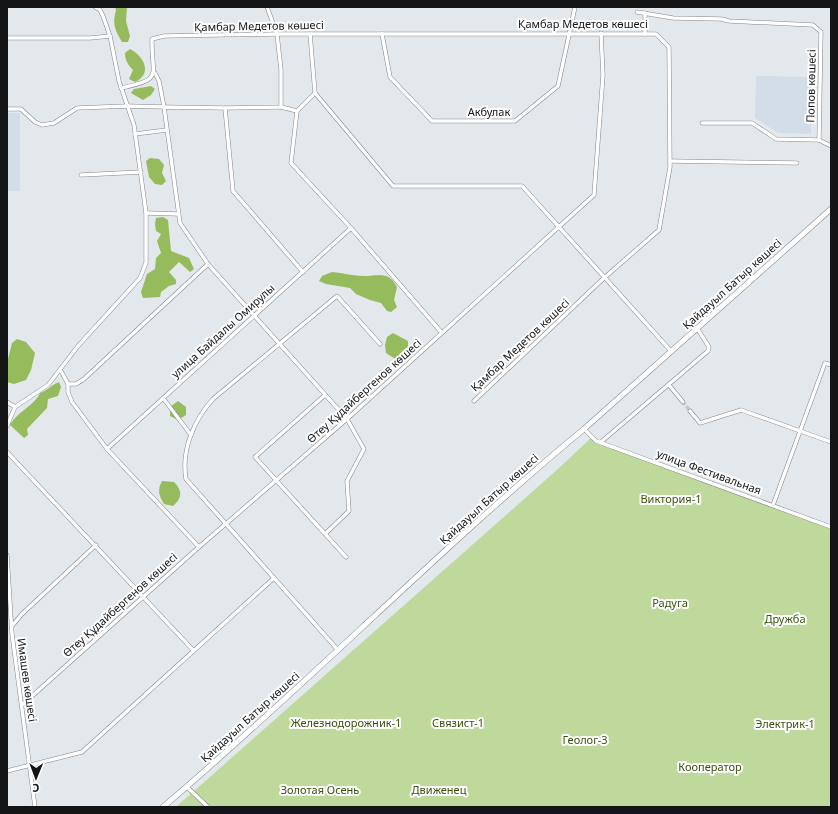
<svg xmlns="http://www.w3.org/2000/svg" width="838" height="814" viewBox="0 0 838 814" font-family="'Noto Sans',sans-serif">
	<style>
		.built { fill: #d2dde7 }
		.green { fill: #bed99b }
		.forest { fill: #96bb5d }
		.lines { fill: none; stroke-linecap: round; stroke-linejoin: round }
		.street-tunnel { stroke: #c4c8cc; stroke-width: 3.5; stroke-dasharray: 3.5 2; stroke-linecap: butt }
		.street-casing { stroke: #82868a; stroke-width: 4.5 }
		.secondary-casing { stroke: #82868a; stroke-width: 6 }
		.street { stroke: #fff; stroke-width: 3.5 }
		.secondary { stroke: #fff; stroke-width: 5 }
		.labels { text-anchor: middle; stroke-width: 4; stroke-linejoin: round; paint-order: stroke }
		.street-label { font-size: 11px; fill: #131416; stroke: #fff }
		.park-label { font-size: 11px; fill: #39500b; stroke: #fff }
	</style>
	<rect width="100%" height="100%" fill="#e3e8ec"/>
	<g class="built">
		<polygon points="756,76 812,77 811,134 778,133 755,118"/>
		<rect x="7" y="113" width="13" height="78"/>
	</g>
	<polygon class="green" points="592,437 596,441 831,527 831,807 176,807 558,469"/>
	<g class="forest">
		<path d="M115,7h12l-1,14 4,15 -2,6h-6c-7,-12 -10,-18 -6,-32z"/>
		<path d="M130,49c14,7 23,25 5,33l-6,-3 4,-9c-5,-5 -8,-10 -8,-17z"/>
		<polygon points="151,86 155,89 151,95 143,100 131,93 134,89"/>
		<polygon points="150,158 159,159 164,165 162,173 166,181 162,185 155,184 149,177 146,161"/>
		<polygon points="163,217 168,220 171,251 189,258 194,269 190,272 179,262 169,272 176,280 176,284 169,286 161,292 160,297 143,298 141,292 147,274 155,269 156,258 161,253 157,241 161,234 156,231 155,224 156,218"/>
		<path d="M332,272c11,1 22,4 32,4 15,0 25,-5 33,11l-3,13 3,7 -6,5 -4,-1 -6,-8 -11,-3 -14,-6 -6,-6 -24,-4 -7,-3 3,-5z"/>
		<polygon points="393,333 408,341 408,359 400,362 386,353 385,345 387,337"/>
		<polygon points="17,339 26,342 35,353 31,370 26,380 14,384 7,382 7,363 12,343"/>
		<path d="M59,382l2,5 -3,9 -10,3 -1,9 -20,21 1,6 -4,3 -14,-13c7,-13 25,-20 30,-32 9,-3 12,-9 19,-11z"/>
		<polygon points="178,401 186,407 186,415 178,420 170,416 170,407"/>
		<path d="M162,481l12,1c9,9 8,16 -1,24l-9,-2c-5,-8 -7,-14 -2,-23z"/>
	</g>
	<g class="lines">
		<polyline class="street-tunnel" points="683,402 690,411"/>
		<g class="street-casing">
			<g id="street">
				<polyline points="267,7 277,34 281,70 281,107 225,108 233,191 303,272"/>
				<polyline points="637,12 673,18 721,19 729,21 813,25 821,32 819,140"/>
				<polyline points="645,13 645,34"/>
				<polyline points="310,34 315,93 297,111 291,163 351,228 442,333"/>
				<polyline points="382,34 390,77 432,121 515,121 558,86 575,7"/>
				<polyline points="7,38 90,38 110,36"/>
				<path d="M121,88c44,-9 30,-12 31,-49l12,-3 113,-2h379l13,13 1,120 -11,63 -55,48 -130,123"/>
				<polyline points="315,93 393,186 522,186 671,351"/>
				<polyline points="281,107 297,111"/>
				<polyline points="7,109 21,109 35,122 42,125 54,123 77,108 128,106 164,107 159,81 155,73"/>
				<polyline points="702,123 752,123 776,139 819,140 831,146"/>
				<polyline points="135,134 167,130"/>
				<polyline points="670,161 797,163"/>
				<polyline points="81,175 141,172"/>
				<polyline points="146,213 178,214"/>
				<polyline points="208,264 180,223 164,107 225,108"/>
				<polyline points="61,371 68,384"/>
				<polyline points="669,385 683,402"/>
				<polyline points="325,395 255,457 346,557"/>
				<polyline points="163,398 191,435"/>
				<polyline points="7,402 15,407 48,385 78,346 140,278 146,263 146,213 134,125 119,81 110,36 103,16 100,10 95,7"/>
				<polyline points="690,411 700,423 741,410 831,442"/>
				<polyline points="7,426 15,407"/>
				<polyline points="584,429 596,441 831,527"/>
				<polyline points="601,442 708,351 709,347 697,328"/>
				<polyline points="107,449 351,228"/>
				<polyline points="7,452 193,650"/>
				<polyline points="773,505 825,363 831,365"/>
				<polyline points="199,547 107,449 72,402 68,392 68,384 76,384 84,379 208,264 347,419 364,449 347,481 349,511 326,533"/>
				<polyline points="7,555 12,634 35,807"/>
				<polyline points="12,626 22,614 96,545"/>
				<path d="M338,650l-152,-171c-5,-29 8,-59 27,-80l124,-103 43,48"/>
				<polyline points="22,705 199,547 347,419 594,195 603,75 601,33"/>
				<polyline points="7,771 82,752 274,578"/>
				<polyline points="187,787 208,807"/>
			</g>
		</g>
		<g class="secondary-casing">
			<path id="secondary" d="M163,807c144,-122 276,-258 421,-378l247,-220"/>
		</g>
		<use href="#street" class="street"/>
		<use href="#secondary" class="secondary"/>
	</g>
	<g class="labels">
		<g class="street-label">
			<text x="583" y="28">Қамбар Медетов көшесі</text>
			<text transform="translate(259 26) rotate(-1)" y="4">Қамбар Медетов көшесі</text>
			<text transform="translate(811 86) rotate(-89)" y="4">Попов көшесі</text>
			<text x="489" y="116">Акбулак</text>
			<text transform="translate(732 284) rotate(-42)" y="4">Қайдауыл Батыр көшесі</text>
			<text transform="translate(223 331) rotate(-42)" y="4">улица Байдалы Омирулы</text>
			<text transform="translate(520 345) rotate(-43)" y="4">Қамбар Медетов көшесі</text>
			<text transform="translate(364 391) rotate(-42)" y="4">Өтеу Құдайбергенов көшесі</text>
			<text transform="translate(709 472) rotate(20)" y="4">улица Фестивальная</text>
			<text transform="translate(489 499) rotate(-42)" y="4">Қайдауыл Батыр көшесі</text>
			<text transform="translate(120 605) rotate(-42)" y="4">Өтеу Құдайбергенов көшесі</text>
			<text transform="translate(27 680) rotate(82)" y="4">Имашев көшесі</text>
			<text transform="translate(250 717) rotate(-42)" y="4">Қайдауыл Батыр көшесі</text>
		</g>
		<g class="park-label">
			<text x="671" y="503">Виктория-1</text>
			<text x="670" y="607">Радуга</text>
			<text x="785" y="623">Дружба</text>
			<text x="346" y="727">Железнодорожник-1</text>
			<text x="458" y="727">Связист-1</text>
			<text x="785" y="728">Электрик-1</text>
			<text x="585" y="744">Геолог-3</text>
			<text x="710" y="771">Кооператор</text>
			<text x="320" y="794">Золотая Осень</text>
			<text x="439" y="794">Движенец</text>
		</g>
	</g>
	<rect width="838" height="814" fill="none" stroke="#131416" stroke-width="16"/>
	<g transform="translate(36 778) rotate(181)" stroke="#ffffff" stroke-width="3" paint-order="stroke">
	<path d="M0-3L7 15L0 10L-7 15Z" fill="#131416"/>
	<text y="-6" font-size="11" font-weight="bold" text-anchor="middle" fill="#131416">С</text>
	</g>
</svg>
